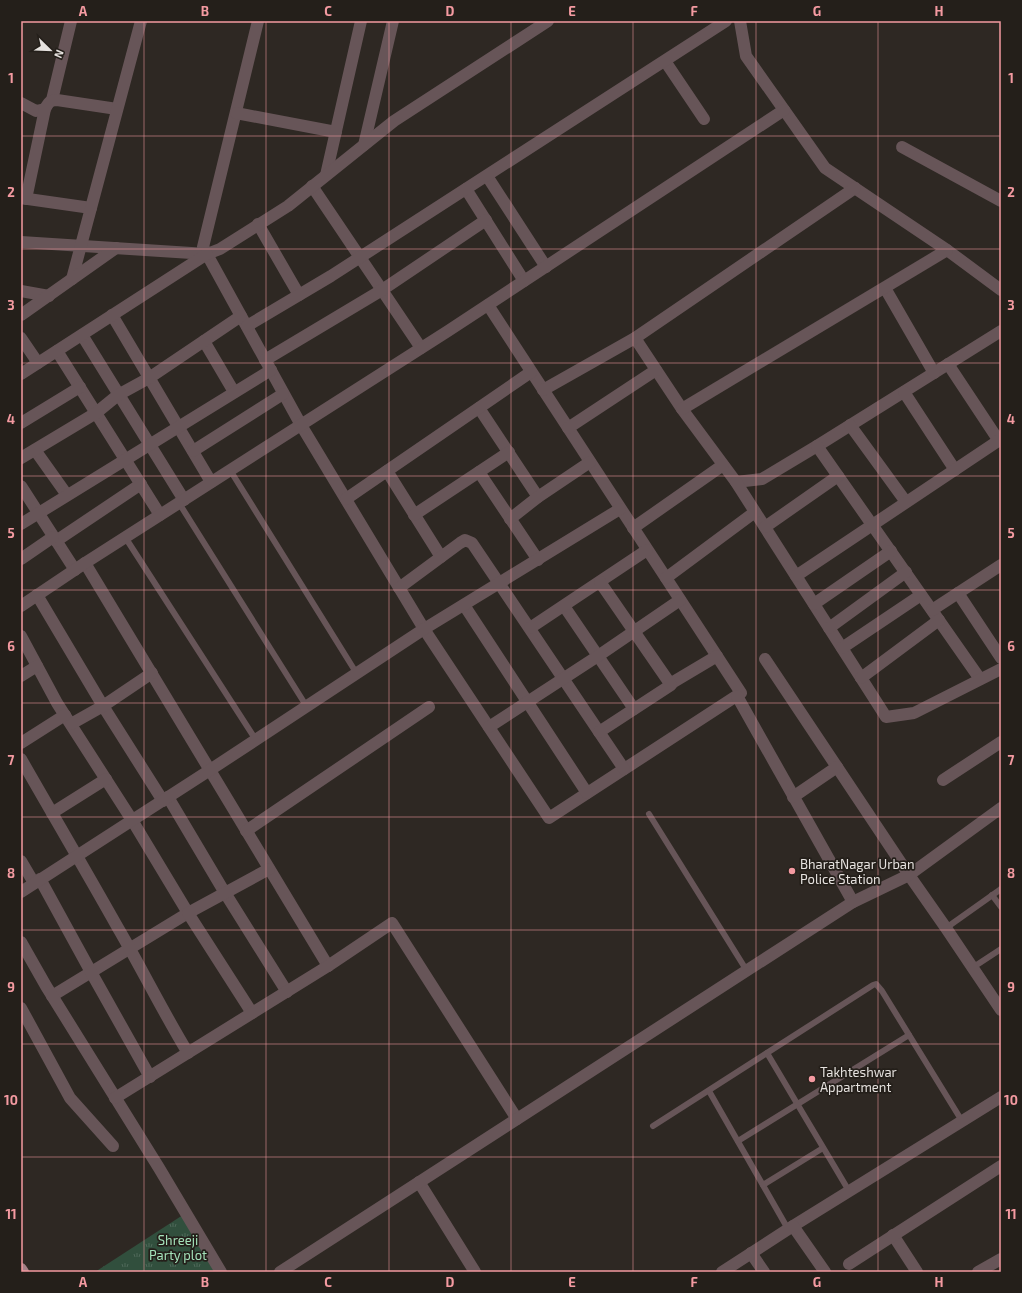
<svg xmlns="http://www.w3.org/2000/svg" width="1022" height="1293" viewBox="0 0 1022 1293" font-family="'Exo 2',sans-serif">
	<style>
		.park { fill: url(#park-tufts) }
		.lines { fill: none; stroke-linecap: round; stroke-linejoin: round }
		.lane { stroke: #675558; stroke-width: 6 }
		.street { stroke: #675558; stroke-width: 12 }
		.primary { stroke: #a48086; stroke-width: 12 }
		.grid { fill: none; stroke: #f49aa1; stroke-width: 1; stroke-opacity: 0.55 }
		.poi-dot { fill: #f49aa1; stroke: #241f1a; stroke-width: 1.5 }
		.labels { text-anchor: middle; stroke-width: 3.5; stroke-linejoin: round; paint-order: stroke }
		.poi-label { font-size: 13px; fill: #e6e2df; stroke: #241f1a; text-anchor: start }
		.park-label { font-size: 13px; fill: #a4e2ba; stroke: #241f1a }
		.neatline { fill: none; stroke: #f49aa1; stroke-width: 1.5 }
		.grid-label { font-size: 13px; text-anchor: middle; font-weight: bold; fill: #f49aa1 }
	</style>
	<defs>
		<pattern id="park-tufts" width="24" height="20" patternUnits="userSpaceOnUse"><rect width="24" height="20" fill="#314f3d"/><path d="M3 7l-1-3M5 7V3M7 7l1-3M15 17l-1-3M17 17v-4M19 17l1-3" fill="none" stroke="#4f6859"/></pattern>
	</defs>
	<rect width="100%" height="100%" fill="#2e2823"/>
	<polygon class="park" points="186,1213 221,1272 95,1272"/>
	<g class="lines">
		<g class="lane">
			<polyline points="230,470 357,674"/>
			<polyline points="179,503 307,707"/>
			<polyline points="125,537 256,740"/>
			<polyline points="649,814 747,971"/>
			<polyline points="992,895 1001,907"/>
			<polyline points="946,928 1001,889"/>
			<polyline points="972,968 1001,949"/>
			<polyline points="767,1053 849,1191"/>
			<polyline points="709,1091 788,1229"/>
			<polyline points="653,1126 873,985 876,984 882,991 962,1121"/>
			<polyline points="738,1141 909,1035"/>
			<polyline points="763,1185 823,1148"/>
		</g>
		<g class="street">
			<polyline points="258,21 203,247 301,425 424,629 549,818 741,693 488,305"/>
			<polyline points="740,21 746,56 825,168 947,250 1001,290"/>
			<polyline points="665,61 704,119"/>
			<polyline points="52,100 71,21"/>
			<polyline points="21,103 36,111 45,109"/>
			<polyline points="236,113 336,132"/>
			<polyline points="364,145 393,21"/>
			<polyline points="902,147 1001,201"/>
			<polyline points="326,175 361,21"/>
			<polyline points="487,176 546,267"/>
			<polyline points="312,186 421,348"/>
			<polyline points="855,188 635,338 682,409 736,482 762,479 817,446 1001,331"/>
			<polyline points="466,189 524,281"/>
			<polyline points="21,198 91,208"/>
			<path d="M26,199l19,-90c3,-6 5,-9 12,-9l60,9"/>
			<polyline points="258,224 299,295"/>
			<polyline points="21,242 207,254 220,249 288,206 394,121 548,21"/>
			<polyline points="72,279 141,21"/>
			<polyline points="885,288 934,373"/>
			<polyline points="21,291 49,296"/>
			<polyline points="21,315 116,248"/>
			<polyline points="112,315 211,482"/>
			<polyline points="247,326 331,276 726,21"/>
			<polyline points="82,335 184,500"/>
			<polyline points="21,338 38,363"/>
			<polyline points="204,341 234,392"/>
			<polyline points="57,351 160,515"/>
			<polyline points="265,360 382,290 486,220"/>
			<polyline points="948,364 999,441"/>
			<polyline points="21,374 207,254"/>
			<polyline points="543,390 635,338"/>
			<polyline points="904,392 955,470"/>
			<polyline points="479,408 538,497"/>
			<polyline points="682,409 947,250"/>
			<polyline points="21,423 80,387"/>
			<polyline points="850,425 906,502"/>
			<polyline points="568,428 656,370"/>
			<polyline points="817,446 980,679"/>
			<polyline points="35,450 67,495"/>
			<polyline points="193,451 283,394"/>
			<polyline points="21,458 96,413 118,395 149,378 241,316"/>
			<polyline points="387,471 441,557"/>
			<polyline points="479,472 538,560"/>
			<polyline points="736,482 886,717 914,713 1001,669"/>
			<polyline points="21,486 75,570"/>
			<polyline points="346,499 531,372"/>
			<polyline points="414,515 509,452"/>
			<polyline points="510,519 538,497 590,462"/>
			<polyline points="21,524 271,370"/>
			<polyline points="765,527 838,476"/>
			<polyline points="633,528 723,465"/>
			<polyline points="56,541 141,484"/>
			<polyline points="21,559 53,537"/>
			<polyline points="85,563 328,966"/>
			<polyline points="796,576 1001,439"/>
			<polyline points="666,578 755,512"/>
			<polyline points="399,588 460,543 465,540 472,543 624,769"/>
			<polyline points="958,593 1001,658"/>
			<polyline points="37,595 103,706 163,801"/>
			<polyline points="814,604 891,551"/>
			<polyline points="464,605 587,793"/>
			<polyline points="21,606 85,563 448,331 784,110"/>
			<polyline points="564,606 634,709"/>
			<polyline points="932,610 1001,565"/>
			<polyline points="530,628 647,550"/>
			<polyline points="829,628 906,572"/>
			<polyline points="21,636 57,703 132,820 188,913 52,996"/>
			<polyline points="842,648 921,595"/>
			<polyline points="765,659 909,875 946,928 1001,1010"/>
			<polyline points="21,676 37,666"/>
			<polyline points="861,678 939,620"/>
			<polyline points="670,684 717,656"/>
			<polyline points="737,696 853,902"/>
			<polyline points="71,724 103,706 152,673"/>
			<polyline points="489,727 598,656 680,600"/>
			<polyline points="599,732 671,685 600,582"/>
			<polyline points="21,743 65,715"/>
			<path d="M21,759c32,56 65,112 97,169 24,41 45,84 70,125"/>
			<polyline points="943,780 1001,742"/>
			<polyline points="168,797 222,888 287,992"/>
			<polyline points="793,797 837,767"/>
			<polyline points="52,813 106,779"/>
			<polyline points="246,831 429,707"/>
			<polyline points="21,861 34,883"/>
			<polyline points="40,879 91,972 150,1077"/>
			<polyline points="21,892 210,770 424,629 620,509"/>
			<polyline points="21,942 46,986 159,1168 221,1272"/>
			<polyline points="21,1008 70,1098 113,1146"/>
			<polyline points="252,1013 188,913 269,869"/>
			<polyline points="115,1098 328,966 392,923 517,1119"/>
			<polyline points="419,1182 475,1272"/>
			<polyline points="793,1226 1001,1097"/>
			<polyline points="893,1235 917,1272"/>
			<polyline points="751,1253 764,1272"/>
			<polyline points="849,1264 1001,1166"/>
			<polyline points="280,1272 853,902 909,875 1001,808"/>
			<polyline points="722,1272 793,1226 825,1272"/>
			<polyline points="978,1272 1001,1259"/>
		</g>
		<polyline class="primary" points="21,1269 23,1272"/>
	</g>
	<path class="grid" d="M144,21v1251M266,21v1251M389,21v1251M511,21v1251M633,21v1251M756,21v1251M878,21v1251M21,136h980M21,249h980M21,363h980M21,476h980M21,590h980M21,703h980M21,817h980M21,930h980M21,1044h980M21,1157h980"/>
	<g class="poi-dot">
		<circle cx="792" cy="871" r="4"/>
		<circle cx="812" cy="1079" r="4"/>
	</g>
	<g class="labels">
		<g class="poi-label">
			<text x="800" y="869">BharatNagar Urban<tspan x="800" dy="15">Police Station</tspan></text>
			<text x="820" y="1077">Takhteshwar<tspan x="820" dy="15">Appartment</tspan></text>
		</g>
		<g class="park-label">
			<text x="178" y="1245">Shreeji<tspan x="178" dy="15">Party plot</tspan></text>
		</g>
	</g>
	<rect width="1022" height="1293" fill="none" stroke="#241f1a" stroke-width="44"/>
	<g transform="translate(50 50) rotate(113)" stroke="#241f1a" stroke-width="3" paint-order="stroke">
	<path d="M0-3L7 15L0 10L-7 15Z" fill="#e6e2df"/>
	<text y="-6" font-size="11" font-weight="bold" text-anchor="middle" fill="#e6e2df">N</text>
	</g>
	<rect x="22" y="22" width="978" height="1249" class="neatline"/>
	<g class="grid-label">
		<text x="83" y="16">A</text>
		<text x="205" y="16">B</text>
		<text x="328" y="16">C</text>
		<text x="450" y="16">D</text>
		<text x="572" y="16">E</text>
		<text x="694" y="16">F</text>
		<text x="817" y="16">G</text>
		<text x="939" y="16">H</text>
		<text x="11" y="83">1</text>
		<text x="1011" y="83">1</text>
		<text x="11" y="197">2</text>
		<text x="1011" y="197">2</text>
		<text x="11" y="310">3</text>
		<text x="1011" y="310">3</text>
		<text x="11" y="424">4</text>
		<text x="1011" y="424">4</text>
		<text x="11" y="538">5</text>
		<text x="1011" y="538">5</text>
		<text x="11" y="651">6</text>
		<text x="1011" y="651">6</text>
		<text x="11" y="765">7</text>
		<text x="1011" y="765">7</text>
		<text x="11" y="878">8</text>
		<text x="1011" y="878">8</text>
		<text x="11" y="992">9</text>
		<text x="1011" y="992">9</text>
		<text x="11" y="1105">10</text>
		<text x="1011" y="1105">10</text>
		<text x="11" y="1219">11</text>
		<text x="1011" y="1219">11</text>
		<text x="83" y="1287">A</text>
		<text x="205" y="1287">B</text>
		<text x="328" y="1287">C</text>
		<text x="450" y="1287">D</text>
		<text x="572" y="1287">E</text>
		<text x="694" y="1287">F</text>
		<text x="817" y="1287">G</text>
		<text x="939" y="1287">H</text>
	</g>
</svg>
